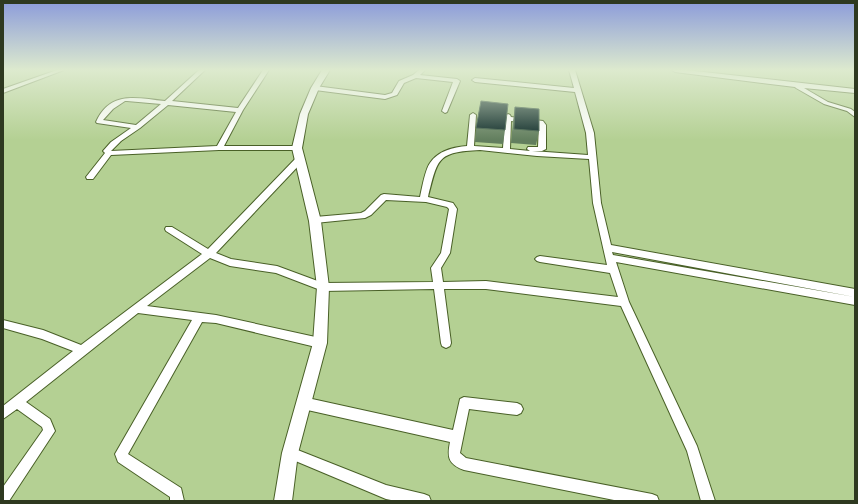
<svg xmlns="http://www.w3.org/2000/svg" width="858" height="504" viewBox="0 0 858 504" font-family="'DM Sans',sans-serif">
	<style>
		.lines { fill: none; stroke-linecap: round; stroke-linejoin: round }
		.minor-casing { stroke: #496027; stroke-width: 2 }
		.major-casing { stroke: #496027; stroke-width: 2 }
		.minor { fill: #fff; fill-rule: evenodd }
		.major { fill: #fff; fill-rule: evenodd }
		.wall { fill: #627e5e }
		.building { fill: #0f2c2a; stroke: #405d4a }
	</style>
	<rect width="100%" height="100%" fill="#b4d093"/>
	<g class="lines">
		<g class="minor-casing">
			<g id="minor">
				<polygon points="57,70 64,70 3,93 3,89"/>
				<path d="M199,70h6l-33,31 66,7 25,-38h6l-26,40 -19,36h73l4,2 -1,2h-81l-108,5 -18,24h-6l-1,-2 19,-24 -2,-2 8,-9 20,-14 -34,-5 -1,-1c14,-32 41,-24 69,-21zM125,101h2l34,3 -25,21 -33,-5 10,-11zM168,105l68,7 -19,34 -106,5 10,-10 19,-13z"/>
				<polygon points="419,70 425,70 420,75 457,79 460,81 447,112 445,113 442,111 453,82 416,78 404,83 397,95 385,99 315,90 312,88 315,86 385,95 392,93 399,81 413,75"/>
				<path d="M569,70h6l19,63 7,70 10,42 244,44v8l-243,-45 1,3 242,42v8l-239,-43 13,40 68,144 18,55h-14l-14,-50 -66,-145 -135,-17h-42l7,54 -1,3 -4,2 -4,-2 -1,-3 -7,-54 -111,2 -47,-18 -46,-7 -20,-8 -63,48 69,9 104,23 4,2 1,3 -1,3 -4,2 -104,-25 -14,-1 -74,132 53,34 3,13h-14v-4l-52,-35 -3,-8 77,-134 -54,-7 -112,89 24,17 5,12 -46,70h-6v-14l40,-57 -1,-3 -25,-18 -14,10v-13l70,-55 -31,-12 -39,-11v-8l40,10 38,15 121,-91 -36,-23 -1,-2 1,-2h6l36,22 89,-92h6v4l-87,92 15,6 46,7 46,17 110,-1 -2,-14 10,-15 8,-44 -2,-2 -21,-5 -40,-2 -15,15 -6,3 -50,5 -4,-3 4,-3 46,-4 4,-2 16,-16 3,-1 36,3c2,-9 5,-27 10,-34 8,-12 23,-16 37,-17l3,-31 3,-2 3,2 -2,31 29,2 2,-32 3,-2 2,1 1,2 32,4 3,4v24l-4,2h-10l56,4 -2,-22 -11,-41 -100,-10 -3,-2 3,-2 99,10zM511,121l28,3 -1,23h-10l-1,2 3,2 -20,-2zM480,150l57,6 52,3 4,44 14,62 -67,-9 -3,1 -2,2 2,2 3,1 70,11 8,24 -132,-16 -43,1 -2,-14 9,-15 7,-44 -4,-6 -25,-6c10,-39 9,-45 52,-47z"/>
				<polygon points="672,70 686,70 855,89 855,93 804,88 828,102 851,109 855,112 855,117 847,111 824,104 796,88 795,87 675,72"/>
				<path d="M303,397l150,33 7,-31 4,-2 53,6 4,2 2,4 -2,4 -4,2 -48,-6 -9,44 6,5 186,36 5,2 2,5h-40l-155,-31c-16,-6 -17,-13 -14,-28l-147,-33 -4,-2 -2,-4 2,-4z"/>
				<polygon points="290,447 386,485 424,494 429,496 431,501 396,501 386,499 286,457 284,453 286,449"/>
			</g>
		</g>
		<g class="major-casing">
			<polygon id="major" points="322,70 330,70 319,88 308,114 302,148 321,221 329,287 327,343 298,453 292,501 274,501 282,453 313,343 317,287 309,221 292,148 300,114 311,88"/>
		</g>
		<use href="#minor" class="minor"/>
		<use href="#major" class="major"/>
	</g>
	<g class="wall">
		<polygon points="515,107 539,131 536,145 511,143 513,121"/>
		<polygon points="476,128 505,130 503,144 475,142"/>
	</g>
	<g class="building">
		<polygon points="481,101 508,104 505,130 476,128"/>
		<polygon points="515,107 539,109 539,131 514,129"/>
	</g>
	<linearGradient id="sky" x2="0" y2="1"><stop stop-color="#8b9bda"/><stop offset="0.5" stop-color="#ddeace"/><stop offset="1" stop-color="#ddeace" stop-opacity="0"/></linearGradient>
	<rect width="858" height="140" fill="url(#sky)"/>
	<rect width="858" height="504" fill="none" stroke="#2e3920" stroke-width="8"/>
</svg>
